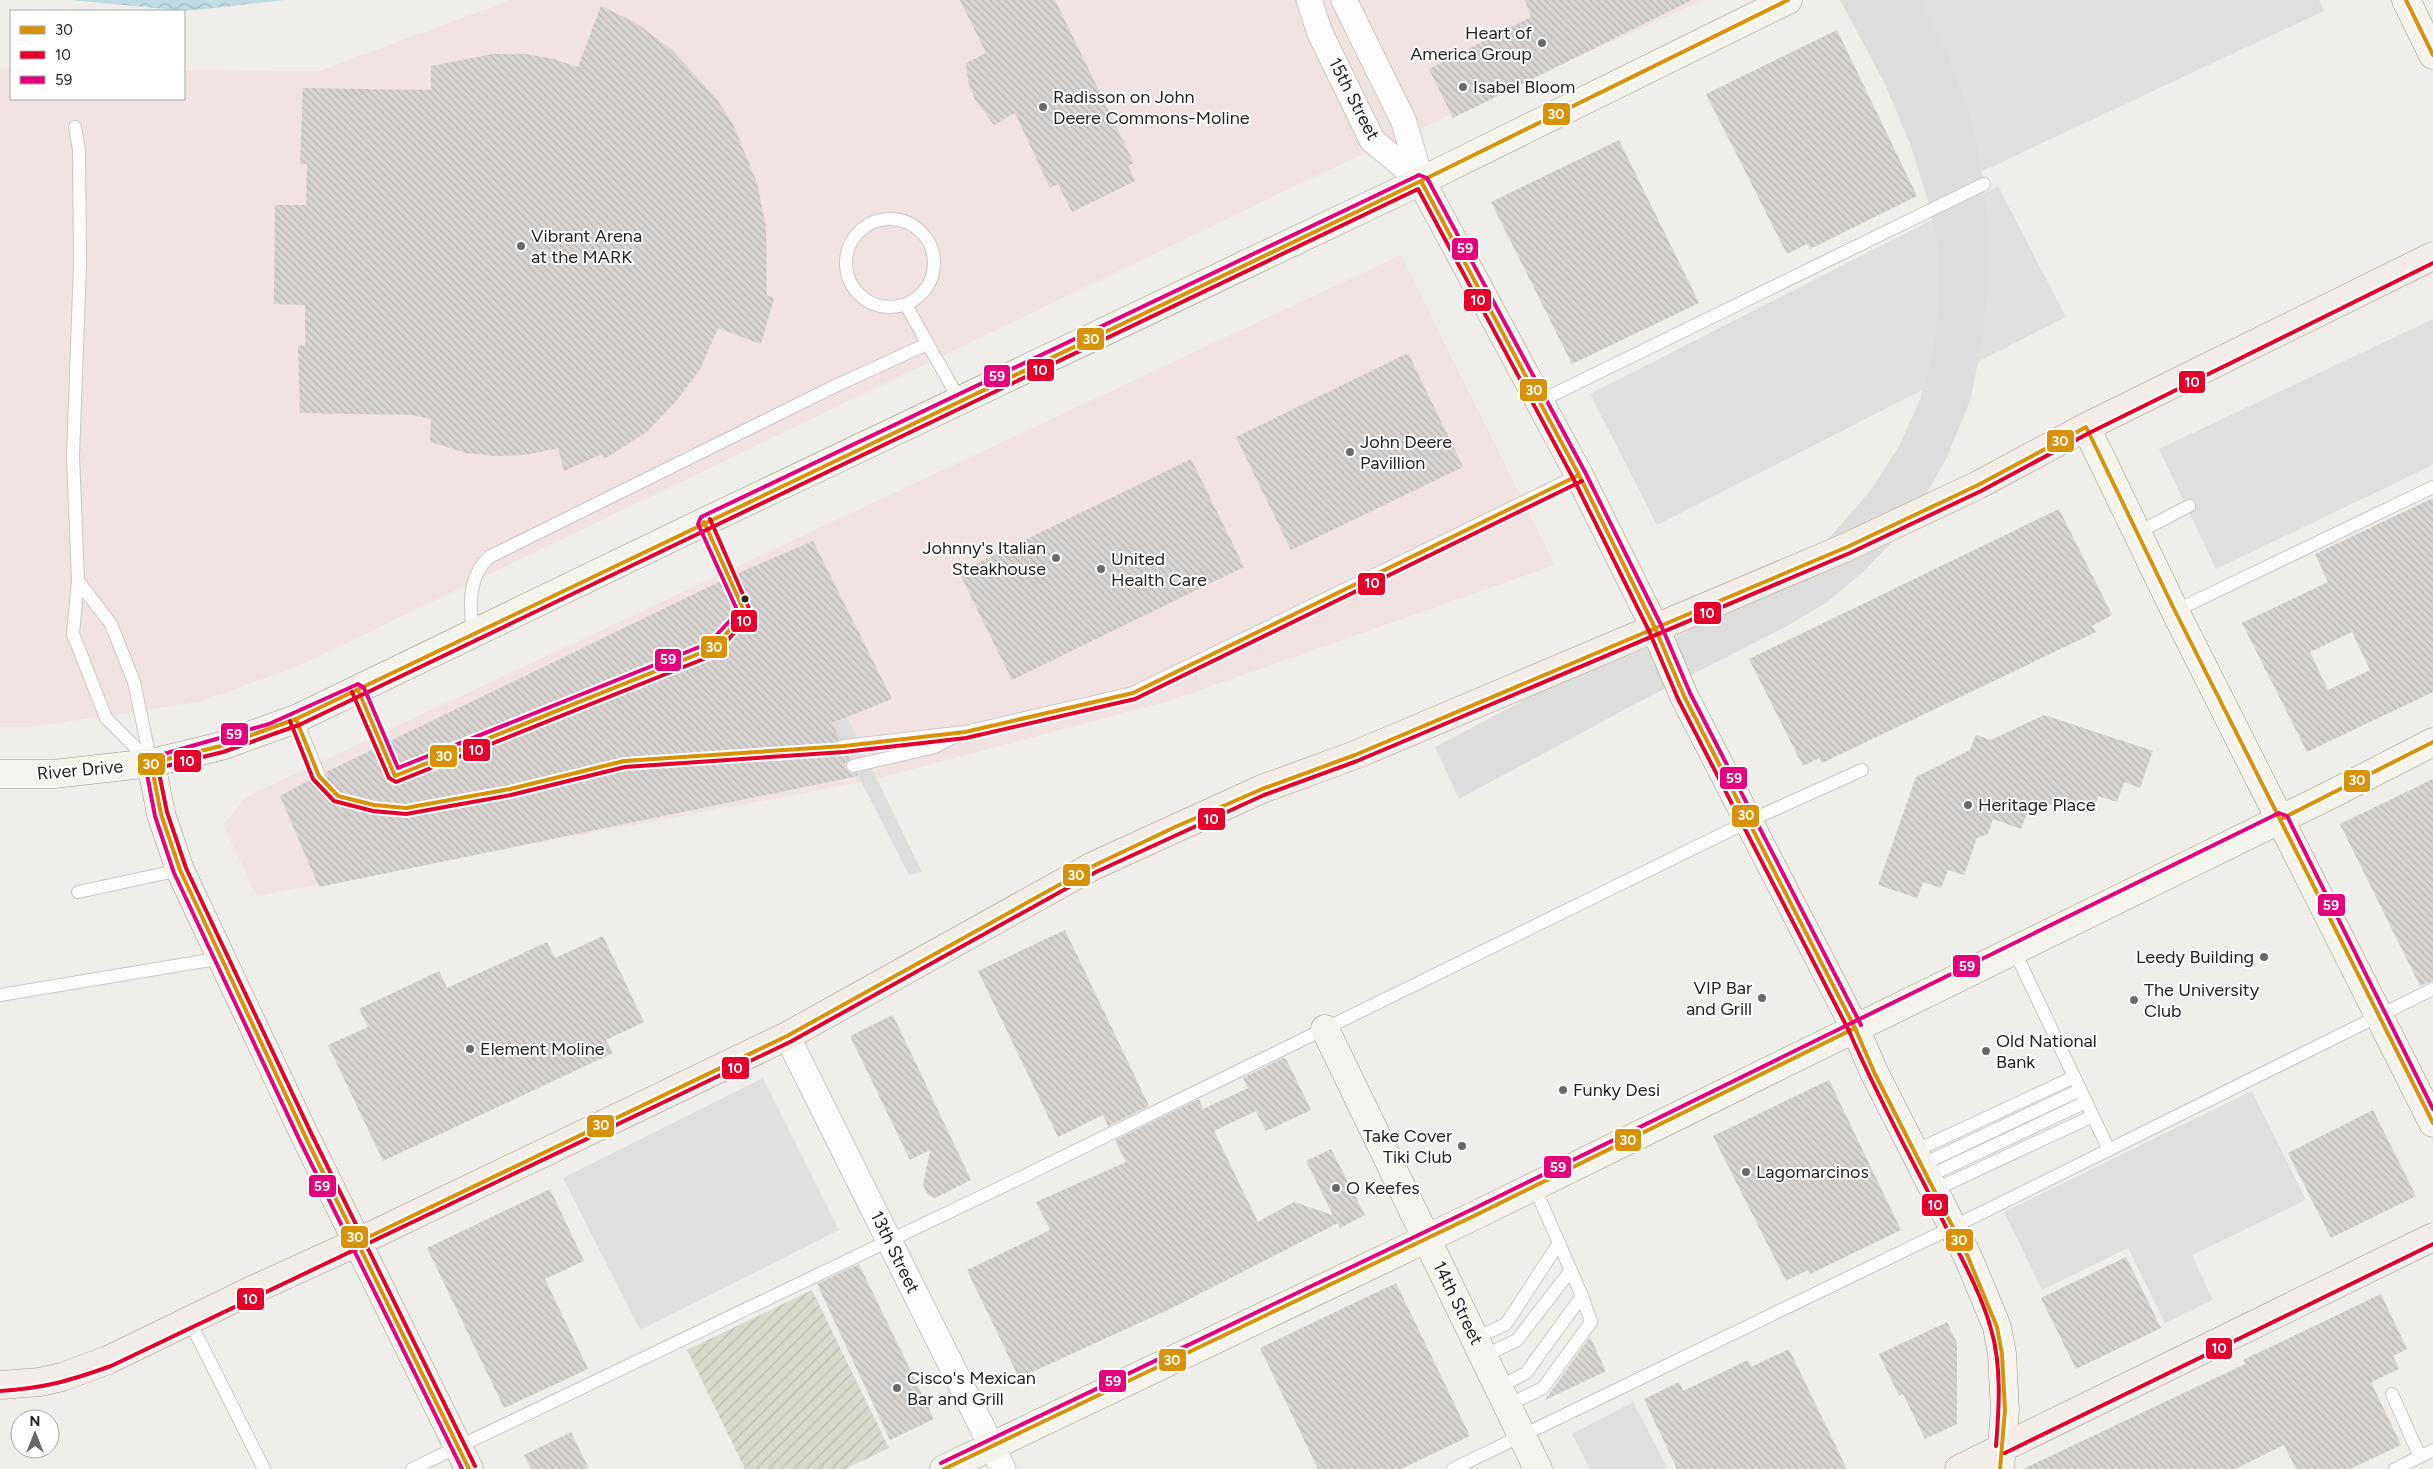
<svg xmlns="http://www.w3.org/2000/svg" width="2433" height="1469" viewBox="0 0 2433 1469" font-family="Figtree,sans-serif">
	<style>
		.commercial { fill: #f1e3e1 }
		.construction { fill: url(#construction-furrows) }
		.parking { fill: #e0dfde }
		.water { fill: url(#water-waves) }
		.pier { fill: #dedddd }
		.building { fill: url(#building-back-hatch); fill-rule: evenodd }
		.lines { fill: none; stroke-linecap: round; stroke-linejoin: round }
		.lane-casing { stroke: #c9c8c7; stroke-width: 14 }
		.street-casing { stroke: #c9c8c7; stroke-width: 27 }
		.secondary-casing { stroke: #999a82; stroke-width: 29 }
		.primary-casing { stroke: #a79c86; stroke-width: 29 }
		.lane { stroke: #fdfcfc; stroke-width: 12 }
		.street { stroke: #fdfcfc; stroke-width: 25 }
		.secondary { stroke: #f4f4ed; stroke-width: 28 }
		.primary { stroke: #f3ede7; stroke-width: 28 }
		.bus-1-casing { stroke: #fff; stroke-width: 8 }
		.bus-2-casing { stroke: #fff; stroke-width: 8 }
		.bus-3-casing { stroke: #fff; stroke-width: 8 }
		.bus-1 { stroke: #d79205; stroke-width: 4 }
		.bus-2 { stroke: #e4002b; stroke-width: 4 }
		.bus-3 { stroke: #e5007d; stroke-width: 4 }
		.poi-dot { fill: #6a6968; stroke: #fff; stroke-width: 2 }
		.bus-dot { fill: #222; stroke: #fff; stroke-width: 2 }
		.labels { text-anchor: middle; stroke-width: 4; stroke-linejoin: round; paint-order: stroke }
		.poi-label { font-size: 18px; fill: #222; stroke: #fff; text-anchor: start }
		.street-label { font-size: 18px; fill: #222; stroke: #fff }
		.line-badge { stroke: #fff; stroke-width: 2 }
		.badge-label { font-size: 14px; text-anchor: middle; font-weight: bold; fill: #fff }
	</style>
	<defs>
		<pattern id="construction-furrows" width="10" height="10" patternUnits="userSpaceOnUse" patternTransform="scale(1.25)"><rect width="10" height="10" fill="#d9d9cd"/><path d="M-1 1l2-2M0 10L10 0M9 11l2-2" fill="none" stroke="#babab0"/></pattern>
		<pattern id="water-waves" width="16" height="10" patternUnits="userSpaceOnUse" patternTransform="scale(1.25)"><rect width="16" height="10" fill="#bfdbe3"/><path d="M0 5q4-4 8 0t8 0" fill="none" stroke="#a4bcc2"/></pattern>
		<pattern id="building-back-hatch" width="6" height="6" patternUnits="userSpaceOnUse" patternTransform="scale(1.25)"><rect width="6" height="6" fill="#d7d4d2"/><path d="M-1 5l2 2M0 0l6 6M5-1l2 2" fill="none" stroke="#b8b6b4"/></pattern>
	</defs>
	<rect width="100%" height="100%" fill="#f0eeeb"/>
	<g class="commercial">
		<polygon points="511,0 1704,0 1320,174 303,664 199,702 31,727 0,727 0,69 11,69 11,99 184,99 184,70 319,71"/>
		<polygon points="1401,255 1555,565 1169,701 868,781 257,896 223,825 246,797"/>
	</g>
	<polygon class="construction" points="812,1290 889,1448 845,1469 745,1469 687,1350"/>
	<g class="parking">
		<polygon points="1910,0 2319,0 2324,11 1942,190"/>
		<polygon points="1998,186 2066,317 1657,525 1590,394"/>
		<polygon points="2433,319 2433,465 2216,569 2159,449"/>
		<polygon points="763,1078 839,1230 640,1330 563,1178"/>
		<polygon points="2252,1091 2306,1200 2192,1255 2213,1300 2165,1323 2128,1248 2042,1290 2004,1212"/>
		<polygon points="1633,1402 1668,1469 1590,1469 1572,1434"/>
	</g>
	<polygon class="water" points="70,0 284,0 187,11"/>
	<g class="pier">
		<polygon points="1840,0 1921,0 1949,57 1971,119 1981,166 1988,225 1988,287 1982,343 1970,401 1947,457 1922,502 1896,538 1863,572 1826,603 1787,626 1633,705 1459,799 1435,747 1541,691 1677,636 1774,582 1830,537 1871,490 1899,446 1921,397 1934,348 1939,298 1938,244 1928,201 1910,144 1885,84"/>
		<polygon points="847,717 922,872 909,875 832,724"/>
	</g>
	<g class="building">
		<polygon points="960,0 1055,0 1134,163 1128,166 1135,181 1072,212 1058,184 1050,188 1015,113 994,125 975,100 968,81 966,63 986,53"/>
		<polygon points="1525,0 1692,0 1453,118 1429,69 1531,17"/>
		<polygon points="601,6 636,23 671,49 716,98 734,126 757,183 766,227 767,295 774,298 761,344 718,328 700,369 678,399 647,432 604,459 602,454 564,471 558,448 526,455 494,456 466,453 430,442 431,419 411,415 300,413 298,346 305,345 305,305 274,304 275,205 306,205 307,164 300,164 303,88 431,90 431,66 493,54 526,54 553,59 578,67"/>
		<polygon points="1837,30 1917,196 1810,249 1807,244 1787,254 1706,94"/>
		<polygon points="1619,140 1699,303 1572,364 1491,202"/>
		<polygon points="1408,353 1463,467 1291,550 1236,437"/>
		<polygon points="1191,459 1244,567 1012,680 959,572"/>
		<path d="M2433,498v194l-126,60 -65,-129 86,-41 -13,-28zM2352,632l18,38 -42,20 -18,-38z"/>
		<polygon points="2059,509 2112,615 2092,626 2096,632 1822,763 1819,758 1803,766 1749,659"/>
		<polygon points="813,541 892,699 832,723 840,739 836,743 837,750 847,754 850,759 845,763 845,768 850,774 857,773 858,776 319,887 280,796 312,779 317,784 322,783 327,778 326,772 721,581 727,585 732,584 736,578 736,574"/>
		<polygon points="2044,715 2153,751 2140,788 2124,782 2117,802 2098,796 2092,814 2057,802 2044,807 2031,802 2021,829 1993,819 1988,834 1977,838 1964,875 1948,870 1941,888 1923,882 1917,898 1878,885 1916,777 1970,750 1976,735 1991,740"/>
		<polygon points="2433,779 2433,981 2420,986 2340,824"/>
		<polygon points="1065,930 1149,1106 1108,1126 1103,1115 1058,1137 978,971"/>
		<polygon points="603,936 644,1022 606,1040 613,1053 383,1161 328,1045 368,1027 359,1009 439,971 447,988 547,942 555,958"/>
		<polygon points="893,1015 971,1180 935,1198 927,1194 923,1185 930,1150 910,1160 850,1036"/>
		<polygon points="1283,1058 1286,1059 1311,1110 1266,1131 1256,1111 1214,1131 1258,1222 1294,1202 1333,1215 1306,1161 1331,1149 1365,1215 1340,1228 1338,1223 1170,1309 1019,1378 967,1270 1050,1230 1036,1202 1126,1162 1115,1140 1199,1099 1203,1109 1248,1088 1243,1078"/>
		<polygon points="1829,1080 1901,1230 1810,1274 1808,1270 1786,1281 1713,1136"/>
		<polygon points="2373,1110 2416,1196 2331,1238 2288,1153"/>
		<polygon points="550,1189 584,1261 545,1279 588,1369 504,1408 427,1248"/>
		<polygon points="2126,1257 2161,1328 2076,1369 2041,1298"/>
		<polygon points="859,1264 934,1419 890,1440 817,1284"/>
		<polygon points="1396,1283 1470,1436 1401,1469 1318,1469 1260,1348"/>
		<polygon points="2381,1294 2407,1349 2393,1356 2399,1369 2371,1382 2401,1445 2350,1469 2296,1469 2284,1445 2235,1469 2023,1469 2245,1364 2243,1360"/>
		<polygon points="1947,1322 1957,1343 1957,1424 1925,1439 1903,1394 1899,1396 1879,1354"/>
		<polygon points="1590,1337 1606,1371 1543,1401 1550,1393"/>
		<polygon points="1789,1349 1847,1469 1677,1469 1644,1399 1679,1382 1683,1391 1748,1360 1751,1367"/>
		<polygon points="571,1432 589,1469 531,1469 524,1455"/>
	</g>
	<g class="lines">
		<g class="lane-casing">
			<g id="lane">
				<polyline points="75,127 79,150 80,264 73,456 78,581 73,634 106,718 149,761"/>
				<circle cx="890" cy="263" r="44"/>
				<polyline points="906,305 960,401"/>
				<polyline points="1538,402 1984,184"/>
				<polyline points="704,522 728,577"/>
				<polyline points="2137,533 2189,506"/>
				<polyline points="78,581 111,624 134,682 151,763"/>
				<polyline points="2175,611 2433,487"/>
				<path d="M473,634c-3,-28 -6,-56 16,-77l344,-170 94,-43"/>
				<polyline points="296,719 319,776"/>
				<polyline points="844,746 965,732 1133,693 1579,475"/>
				<polyline points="853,766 935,747 958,735"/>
				<polyline points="78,892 180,870"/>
				<polyline points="2014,950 2109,1150"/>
				<polyline points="0,995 222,958"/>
				<polyline points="1915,1151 2074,1077"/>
				<polyline points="1921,1165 2080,1090"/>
				<polyline points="1927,1177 2086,1102"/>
				<polyline points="1934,1190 2093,1116"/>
				<polyline points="189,1320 264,1469"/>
				<polyline points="1476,1338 1506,1324 1559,1243"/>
				<polyline points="1484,1356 1517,1340 1571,1270"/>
				<polyline points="1499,1387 1526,1373 1582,1296 1534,1186"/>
				<polyline points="2392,1394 2420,1457"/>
				<polyline points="1508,1405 1543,1388 1591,1322 1582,1296"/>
				<polyline points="412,1469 1016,1180 1749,821 1862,770"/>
				<polyline points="1453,1469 1953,1227 2433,989"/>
				<polyline points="2395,1469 2433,1450"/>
			</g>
		</g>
		<g class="street-casing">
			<g id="street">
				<polyline points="1309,0 1320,33 1372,140 1421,181"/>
				<polyline points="1344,0 1404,122 1421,181"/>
				<polyline points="787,1036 1003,1469"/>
			</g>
		</g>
		<g class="secondary-casing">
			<g id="secondary">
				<polyline points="2406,0 2433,55"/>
				<polyline points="1421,181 1579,475 1655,628 1684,696 1855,1028 1874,1072 1968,1257 1997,1327 2002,1354 2005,1410 2000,1469"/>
				<polyline points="2086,427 2175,611 2433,1123"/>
				<polyline points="151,763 161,814 180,870 305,1136 469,1469"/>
				<polyline points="0,774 54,774 151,763 221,746 296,719 704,522 1421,181 1788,0"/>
				<polyline points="1325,1029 1538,1469"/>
				<polyline points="944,1469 1478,1214 2332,794 2433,742"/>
			</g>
		</g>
		<g class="primary-casing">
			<g id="primary">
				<polyline points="0,1385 40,1382 62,1377 108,1360 248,1292 358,1242 787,1036 1093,866 1262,789 1355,755 1847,547 1978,485 2086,427 2433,256"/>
				<polyline points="1959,1469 2433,1237"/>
			</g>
		</g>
		<use href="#lane" class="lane"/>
		<use href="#street" class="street"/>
		<use href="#secondary" class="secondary"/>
		<use href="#primary" class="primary"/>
		<g class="bus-1-casing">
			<g id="bus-1">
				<polyline points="2406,0 2433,55"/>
				<polyline points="1421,181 1579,475 1655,628 1684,696 1855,1028 1874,1072 1968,1257 1997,1327 2002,1354 2005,1410 2000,1469"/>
				<polyline points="358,690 395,776 713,648 745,613 704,522"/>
				<polyline points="296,719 319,776 338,796 374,805 406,808 510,789 624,761 844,746 965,732 1133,693 1579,475"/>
				<polyline points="2281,819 2433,742"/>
				<polyline points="358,1242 787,1036 1093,866 1175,827 1262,789 1355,755 1847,547 1978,485 2086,427 2175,611 2433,1123"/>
				<polyline points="469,1469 305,1136 180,870 161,814 151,763 221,746 296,719 1421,181 1788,0"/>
				<polyline points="944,1469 1478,1214 1855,1028"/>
			</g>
		</g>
		<g class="bus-2-casing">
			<g id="bus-2">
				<polyline points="352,692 389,778 396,782 716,654 751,613 710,519"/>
				<polyline points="290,721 313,779 334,801 373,811 406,814 511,795 625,767 844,752 966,738 1135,699 1582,481"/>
				<path d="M0,1391c45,-3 69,-10 111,-25l679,-324 306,-170 168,-77 93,-34 493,-208 131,-62 108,-58 344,-170"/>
				<polyline points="2005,1453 2433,1244"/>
				<path d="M475,1466l-164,-333 -125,-265 -19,-56 -9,-44 65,-16 76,-27 1119,-536 155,289 76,153 29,68 171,332c27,63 60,123 91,184 17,35 41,77 51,114 11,37 8,80 5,117"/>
			</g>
		</g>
		<g class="bus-3-casing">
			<g id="bus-3">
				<polyline points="941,1463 1475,1208 2279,813 2287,816 2433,1109"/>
				<polyline points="462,1469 299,1139 174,873 155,816 145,764 146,759 269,724 358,684 364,688 398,768 709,643 738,612 698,524 701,517 1419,175 1427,178 1585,472 1661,625 1690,693 1861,1025"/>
			</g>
		</g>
		<use href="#bus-1" class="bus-1"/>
		<use href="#bus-2" class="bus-2"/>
		<use href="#bus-3" class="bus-3"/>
	</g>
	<g class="poi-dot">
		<circle cx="1542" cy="43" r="5"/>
		<circle cx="1463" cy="87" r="5"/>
		<circle cx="1043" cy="107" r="5"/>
		<circle cx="521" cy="246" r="5"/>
		<circle cx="1350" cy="452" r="5"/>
		<circle cx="1056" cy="558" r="5"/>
		<circle cx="1101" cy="569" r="5"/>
		<circle cx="1968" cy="805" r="5"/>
		<circle cx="2264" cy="957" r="5"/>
		<circle cx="1762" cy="998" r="5"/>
		<circle cx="2134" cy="1000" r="5"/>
		<circle cx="470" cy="1049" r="5"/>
		<circle cx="1986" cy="1051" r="5"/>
		<circle cx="1563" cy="1090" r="5"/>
		<circle cx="1462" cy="1146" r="5"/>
		<circle cx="1746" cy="1172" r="5"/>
		<circle cx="1336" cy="1188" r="5"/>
		<circle cx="897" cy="1388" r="5"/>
	</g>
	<circle class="bus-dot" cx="745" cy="599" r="4.5"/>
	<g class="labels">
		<g class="poi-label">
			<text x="1532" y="39" text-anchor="end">Heart of<tspan x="1532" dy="21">America Group</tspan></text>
			<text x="1473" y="93">Isabel Bloom</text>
			<text x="1053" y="103">Radisson on John<tspan x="1053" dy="21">Deere Commons-Moline</tspan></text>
			<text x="531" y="242">Vibrant Arena<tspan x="531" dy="21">at the MARK</tspan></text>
			<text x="1360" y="448">John Deere<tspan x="1360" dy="21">Pavillion</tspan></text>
			<text x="1046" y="554" text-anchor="end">Johnny's Italian<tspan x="1046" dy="21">Steakhouse</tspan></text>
			<text x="1111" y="565">United<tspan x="1111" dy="21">Health Care</tspan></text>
			<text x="1978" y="811">Heritage Place</text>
			<text x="2254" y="963" text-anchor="end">Leedy Building</text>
			<text x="1752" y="994" text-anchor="end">VIP Bar<tspan x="1752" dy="21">and Grill</tspan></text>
			<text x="2144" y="996">The University<tspan x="2144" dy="21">Club</tspan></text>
			<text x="1996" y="1047">Old National<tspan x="1996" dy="21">Bank</tspan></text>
			<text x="480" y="1055">Element Moline</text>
			<text x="1573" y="1096">Funky Desi</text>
			<text x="1452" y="1142" text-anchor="end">Take Cover<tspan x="1452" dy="21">Tiki Club</tspan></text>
			<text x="1756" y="1178">Lagomarcinos</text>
			<text x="1346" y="1194">O Keefes</text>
			<text x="907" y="1384">Cisco's Mexican<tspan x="907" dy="21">Bar and Grill</tspan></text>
		</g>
		<g class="street-label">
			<text transform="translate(1354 99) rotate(63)" y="6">15th Street</text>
			<text transform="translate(80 770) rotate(-5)" y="6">River Drive</text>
			<text transform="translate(895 1252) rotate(64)" y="6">13th Street</text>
			<text transform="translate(1458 1303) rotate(64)" y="6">14th Street</text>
		</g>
	</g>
	<g class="line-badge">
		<rect x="1542" y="102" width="29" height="24" rx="5" fill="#d79205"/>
		<rect x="1451" y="237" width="28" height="24" rx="5" fill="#e5007d"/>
		<rect x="1463" y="288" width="29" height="24" rx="5" fill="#e4002b"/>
		<rect x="1076" y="327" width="29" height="24" rx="5" fill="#d79205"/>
		<rect x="1026" y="358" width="29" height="24" rx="5" fill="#e4002b"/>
		<rect x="983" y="364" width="28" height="24" rx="5" fill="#e5007d"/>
		<rect x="2178" y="370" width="28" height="24" rx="5" fill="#e4002b"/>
		<rect x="1519" y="378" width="29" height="24" rx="5" fill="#d79205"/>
		<rect x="2046" y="429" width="29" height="24" rx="5" fill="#d79205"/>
		<rect x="1357" y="572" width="29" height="24" rx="5" fill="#e4002b"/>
		<rect x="1693" y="601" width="29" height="24" rx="5" fill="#e4002b"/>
		<rect x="730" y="609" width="28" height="24" rx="5" fill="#e4002b"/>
		<rect x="700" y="635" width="28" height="24" rx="5" fill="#d79205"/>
		<rect x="654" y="648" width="28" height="24" rx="5" fill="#e5007d"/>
		<rect x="220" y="722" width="29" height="24" rx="5" fill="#e5007d"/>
		<rect x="462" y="738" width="29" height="24" rx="5" fill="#e4002b"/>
		<rect x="429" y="744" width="29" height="24" rx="5" fill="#d79205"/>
		<rect x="173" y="749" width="29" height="24" rx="5" fill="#e4002b"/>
		<rect x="137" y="752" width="29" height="24" rx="5" fill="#d79205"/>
		<rect x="1719" y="766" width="29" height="24" rx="5" fill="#e5007d"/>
		<rect x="2343" y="769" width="28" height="24" rx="5" fill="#d79205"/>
		<rect x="1731" y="804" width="29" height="24" rx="5" fill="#d79205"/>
		<rect x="1197" y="807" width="29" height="24" rx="5" fill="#e4002b"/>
		<rect x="1062" y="863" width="29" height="24" rx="5" fill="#d79205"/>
		<rect x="2317" y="893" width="29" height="24" rx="5" fill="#e5007d"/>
		<rect x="1952" y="954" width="29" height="24" rx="5" fill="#e5007d"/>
		<rect x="721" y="1056" width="29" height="24" rx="5" fill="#e4002b"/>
		<rect x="586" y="1114" width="29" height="24" rx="5" fill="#d79205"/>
		<rect x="1614" y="1128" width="28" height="24" rx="5" fill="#d79205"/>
		<rect x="1543" y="1155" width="29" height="24" rx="5" fill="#e5007d"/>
		<rect x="308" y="1174" width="29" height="24" rx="5" fill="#e5007d"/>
		<rect x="1921" y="1193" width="28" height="24" rx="5" fill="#e4002b"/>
		<rect x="340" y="1225" width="29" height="24" rx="5" fill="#d79205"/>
		<rect x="1945" y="1228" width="29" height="24" rx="5" fill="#d79205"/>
		<rect x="236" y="1287" width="29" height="24" rx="5" fill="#e4002b"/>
		<rect x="2205" y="1337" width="28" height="23" rx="5" fill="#e4002b"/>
		<rect x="1158" y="1348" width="29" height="24" rx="5" fill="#d79205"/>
		<rect x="1098" y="1369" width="29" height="24" rx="5" fill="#e5007d"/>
	</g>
	<g class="badge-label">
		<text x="1556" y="119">30</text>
		<text x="1465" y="253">59</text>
		<text x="1478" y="305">10</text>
		<text x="1091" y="344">30</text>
		<text x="1040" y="375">10</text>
		<text x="997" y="381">59</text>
		<text x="2192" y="387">10</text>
		<text x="1534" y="395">30</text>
		<text x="2060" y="446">30</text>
		<text x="1372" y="588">10</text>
		<text x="1707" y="618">10</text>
		<text x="744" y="626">10</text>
		<text x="714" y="652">30</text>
		<text x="668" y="664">59</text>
		<text x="234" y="739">59</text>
		<text x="476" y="755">10</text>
		<text x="444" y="761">30</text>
		<text x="187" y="766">10</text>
		<text x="151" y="769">30</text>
		<text x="1734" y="783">59</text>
		<text x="2357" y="785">30</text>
		<text x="1746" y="820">30</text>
		<text x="1211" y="824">10</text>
		<text x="1076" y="880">30</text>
		<text x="2331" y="910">59</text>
		<text x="1967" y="971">59</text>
		<text x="735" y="1073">10</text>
		<text x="601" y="1130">30</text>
		<text x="1628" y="1145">30</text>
		<text x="1558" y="1172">59</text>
		<text x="322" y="1191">59</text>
		<text x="1935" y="1210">10</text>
		<text x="355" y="1242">30</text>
		<text x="1959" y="1245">30</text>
		<text x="250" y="1304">10</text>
		<text x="2219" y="1353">10</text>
		<text x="1172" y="1365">30</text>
		<text x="1113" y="1386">59</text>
	</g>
	<rect x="10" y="10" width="175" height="90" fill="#ffffff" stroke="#a7a7a7"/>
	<rect x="20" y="26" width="25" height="8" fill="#d79205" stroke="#a7a7a7"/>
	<text x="55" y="35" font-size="15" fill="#222222">30</text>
	<rect x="20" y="51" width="25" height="8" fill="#e4002b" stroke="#a7a7a7"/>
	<text x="55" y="60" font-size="15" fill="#222222">10</text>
	<rect x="20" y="76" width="25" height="8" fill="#e5007d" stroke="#a7a7a7"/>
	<text x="55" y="85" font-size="15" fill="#222222">59</text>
	<g transform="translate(35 1434)"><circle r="24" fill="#ffffff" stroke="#a7a7a7"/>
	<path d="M0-4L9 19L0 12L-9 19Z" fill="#6a6968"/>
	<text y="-8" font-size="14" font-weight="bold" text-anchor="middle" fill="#222222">N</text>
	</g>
</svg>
